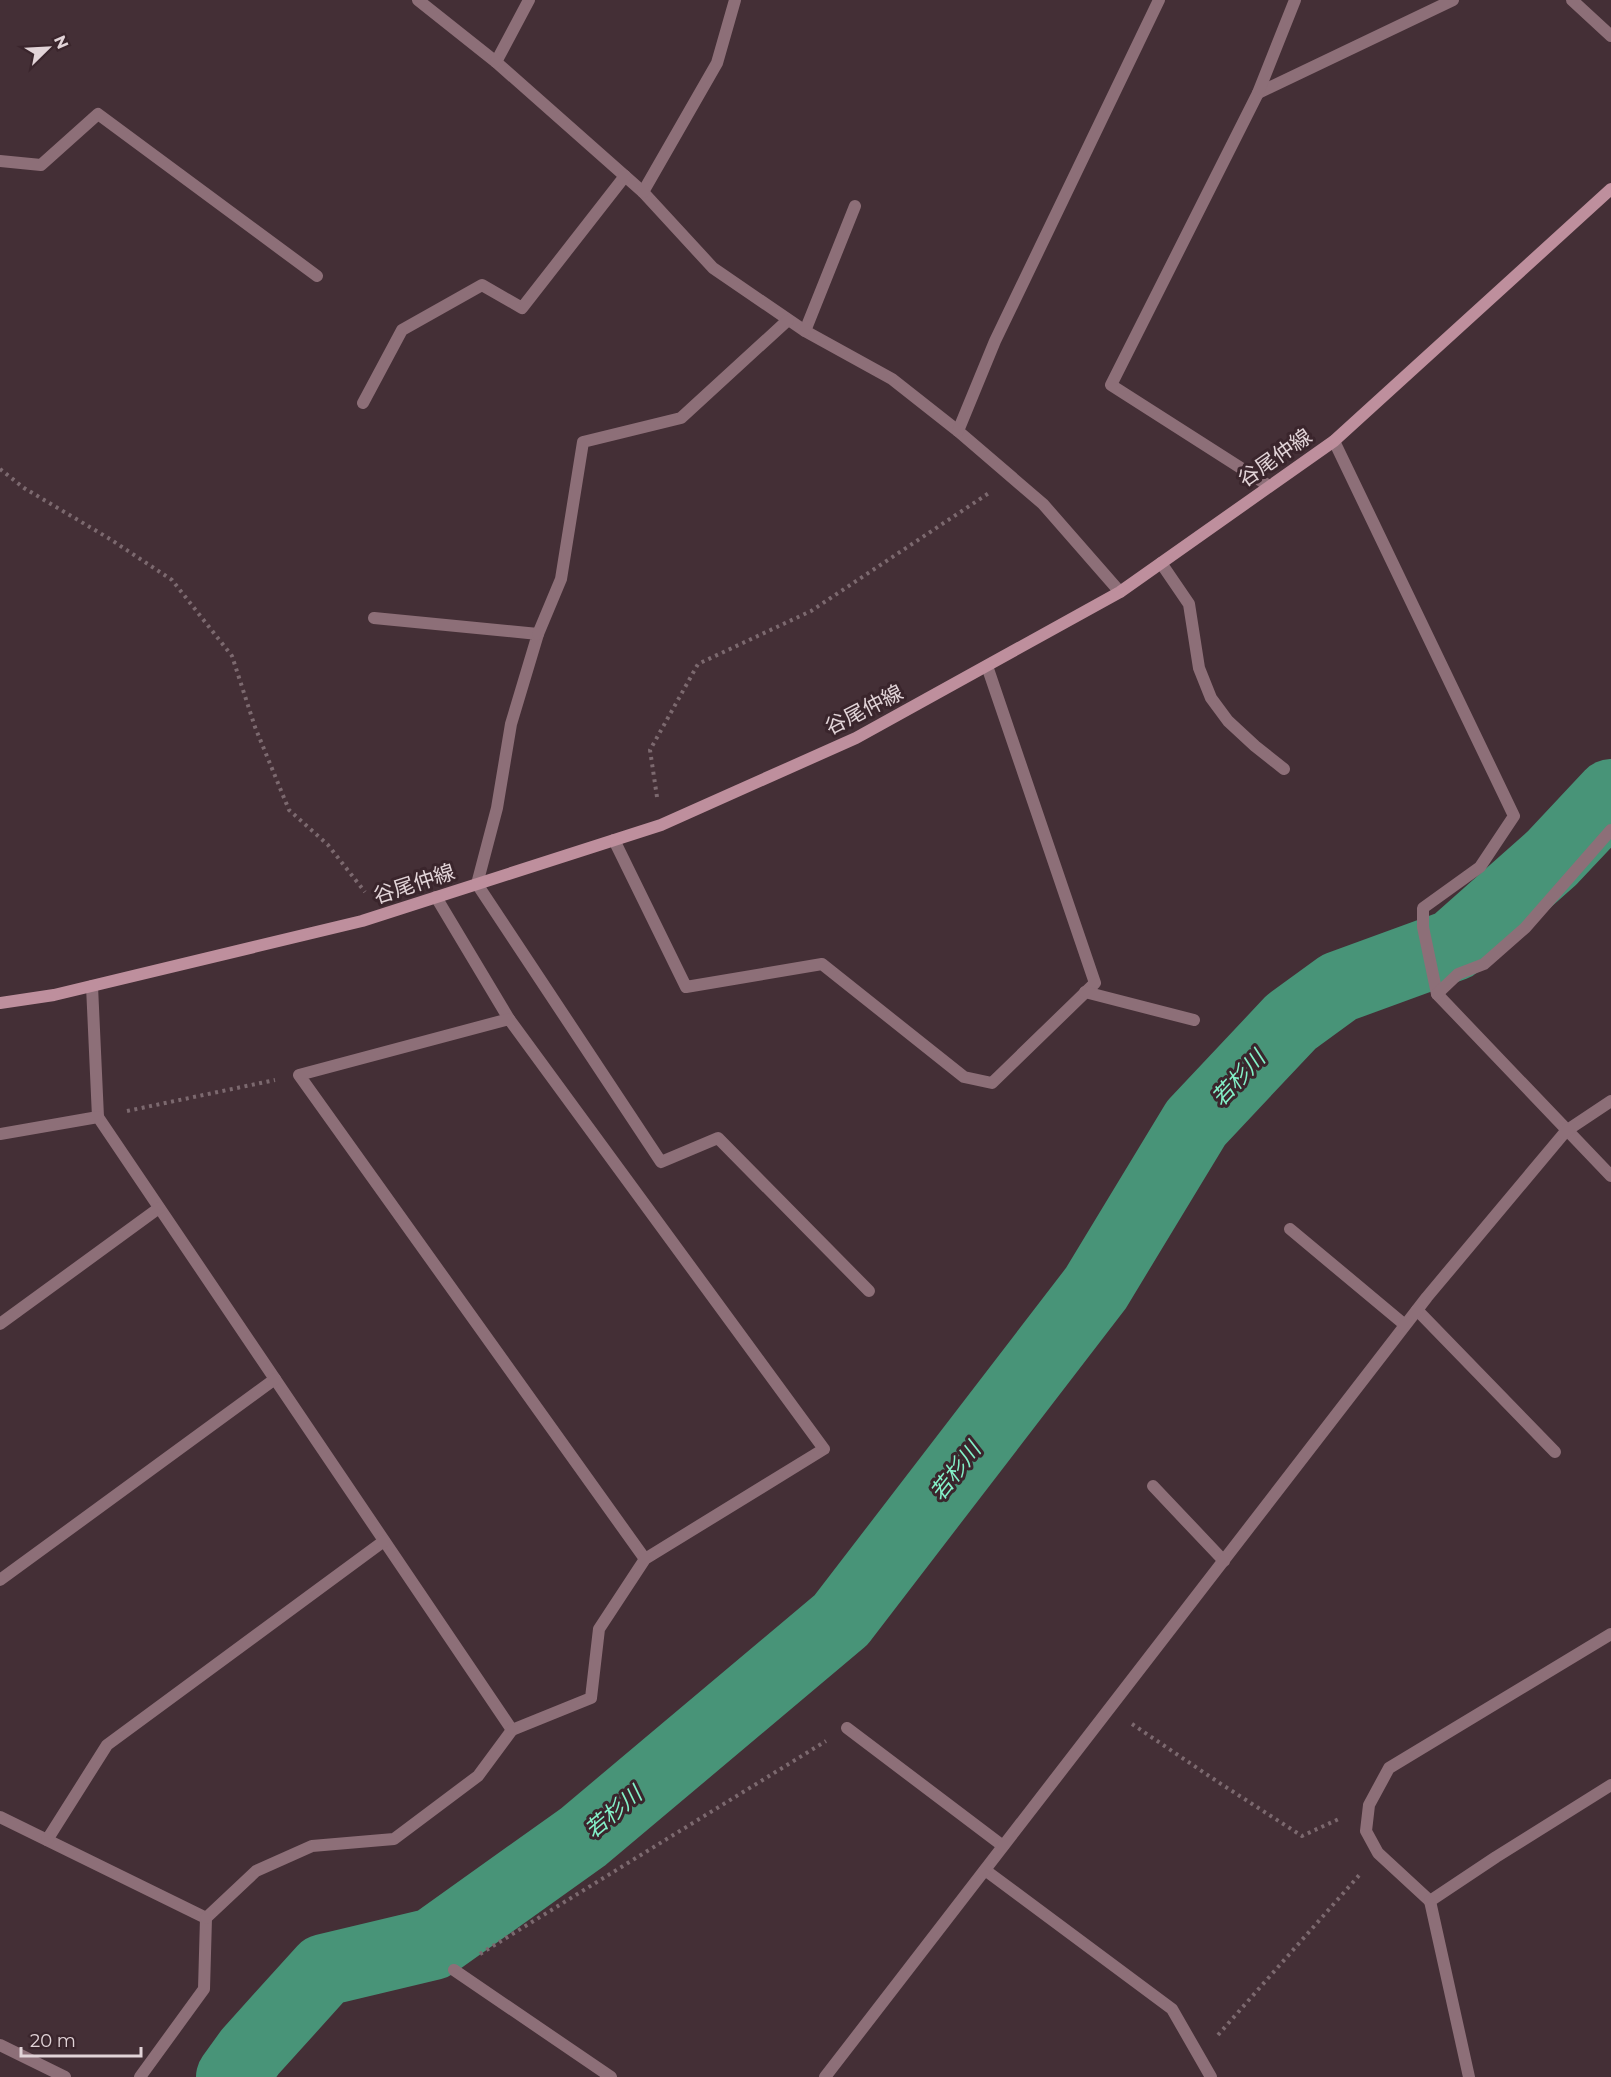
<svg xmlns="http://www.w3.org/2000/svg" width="1611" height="2077" viewBox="0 0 1611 2077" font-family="Montserrat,'Noto Sans JP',sans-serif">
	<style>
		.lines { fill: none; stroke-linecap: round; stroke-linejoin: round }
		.river { stroke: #489478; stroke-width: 72 }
		.path { stroke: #7c696f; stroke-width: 4; stroke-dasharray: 3 4.5; stroke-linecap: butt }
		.minor { stroke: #8d6f78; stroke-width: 12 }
		.secondary { stroke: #be8f9d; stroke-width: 12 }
		.labels { text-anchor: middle; stroke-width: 6; stroke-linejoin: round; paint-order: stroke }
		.street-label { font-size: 21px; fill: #e2d4d8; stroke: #3a252c }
		.water-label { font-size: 22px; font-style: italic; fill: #84f2c9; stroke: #3a252c }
	</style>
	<rect width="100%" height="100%" fill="#442f36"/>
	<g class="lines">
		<polyline class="river" points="232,2077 250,2052 324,1970 433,1944 583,1837 841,1620 1096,1288 1196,1123 1291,1022 1339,987 1454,945 1552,858 1611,795"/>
		<g class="path">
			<polyline points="0,469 24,488 110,539 172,580 232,656 255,727 289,810 328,845 365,892"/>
			<polyline points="657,797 650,750 698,664 811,611 989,493"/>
			<polyline points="127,1111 275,1080"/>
			<polyline points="1132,1724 1218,1782 1302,1836 1341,1818"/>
			<polyline points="480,1954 826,1741"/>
			<polyline points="1218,2035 1362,1872"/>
		</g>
		<g class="minor">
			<polyline points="418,0 496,62 643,192 713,268 805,331 892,379 958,431 1043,504 1120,592"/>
			<polyline points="1572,0 1611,36"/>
			<polyline points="496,62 529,0"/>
			<polyline points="1258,93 1453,0"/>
			<polyline points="0,161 41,165 98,114 317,276"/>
			<polyline points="643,192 717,63 735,0"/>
			<polyline points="805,331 855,206"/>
			<polyline points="363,403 402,330 482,285 522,308 625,176"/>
			<polyline points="958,431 995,341 1159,0"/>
			<polyline points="1334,441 1514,816 1480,867 1423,908 1423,927 1437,994 1611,1176"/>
			<polyline points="1269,486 1111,385 1258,93 1295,0"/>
			<polyline points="1161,563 1189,604 1199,668 1211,698 1228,721 1255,746 1284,769"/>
			<polyline points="374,618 538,634 511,724 497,808 477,884 661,1162 718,1138 869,1291"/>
			<polyline points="538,634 561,579 583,442 681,418 788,320"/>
			<polyline points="614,840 686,987 822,964 964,1077 992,1083 1095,983 987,666"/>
			<polyline points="436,897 509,1019"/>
			<polyline points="92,986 98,1117"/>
			<polyline points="1085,992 1194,1020"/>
			<polyline points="1437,994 1458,974 1484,964 1525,928 1611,830"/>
			<polyline points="0,1134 98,1117 512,1730 591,1698 599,1629 645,1559 824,1449 509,1019 299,1075 645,1559"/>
			<polyline points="1290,1229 1405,1325"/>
			<polyline points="1417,1310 1555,1452"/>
			<polyline points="0,1324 159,1208"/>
			<polyline points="1153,1486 1224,1561"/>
			<polyline points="0,1580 275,1379"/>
			<polyline points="847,1728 1003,1846"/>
			<polyline points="0,1817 206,1918 204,1989 140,2077"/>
			<polyline points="47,1840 107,1745 384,1541"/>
			<polyline points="985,1870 1172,2009 1211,2077"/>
			<polyline points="1430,1901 1378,1853 1366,1831 1369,1805 1389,1768 1611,1634"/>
			<polyline points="206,1918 256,1871 312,1846 394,1839 478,1776 512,1730"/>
			<polyline points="454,1970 611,2077"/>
			<polyline points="0,2045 65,2077"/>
			<polyline points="825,2077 1427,1297 1566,1131 1611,1101"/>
			<polyline points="1469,2077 1430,1901 1496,1857 1611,1785"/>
		</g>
		<polyline class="secondary" points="0,1003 54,995 362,921 661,825 856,738 1120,592 1334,441 1611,189"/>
	</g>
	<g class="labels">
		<g class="street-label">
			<text transform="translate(1275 458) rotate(-35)" y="7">谷尾仲線</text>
			<text transform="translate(864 710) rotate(-27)" y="7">谷尾仲線</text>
			<text transform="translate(414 884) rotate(-18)" y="7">谷尾仲線</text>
		</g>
		<g class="water-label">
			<text transform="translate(1238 1078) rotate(-47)" y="8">若杉川</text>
			<text transform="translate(955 1471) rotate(-52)" y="8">若杉川</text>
			<text transform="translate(613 1812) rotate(-40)" y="8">若杉川</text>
		</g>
	</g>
	<g transform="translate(48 48) rotate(66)" stroke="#3a252c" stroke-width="4.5" paint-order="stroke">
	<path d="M0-4.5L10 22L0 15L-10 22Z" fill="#e2d4d8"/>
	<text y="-9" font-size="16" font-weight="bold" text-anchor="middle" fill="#e2d4d8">N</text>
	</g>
	<path d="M21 2047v9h120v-9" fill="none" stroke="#e2d4d8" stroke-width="3"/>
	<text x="30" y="2047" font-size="18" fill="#e2d4d8" stroke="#3a252c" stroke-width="4.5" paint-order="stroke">20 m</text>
</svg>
